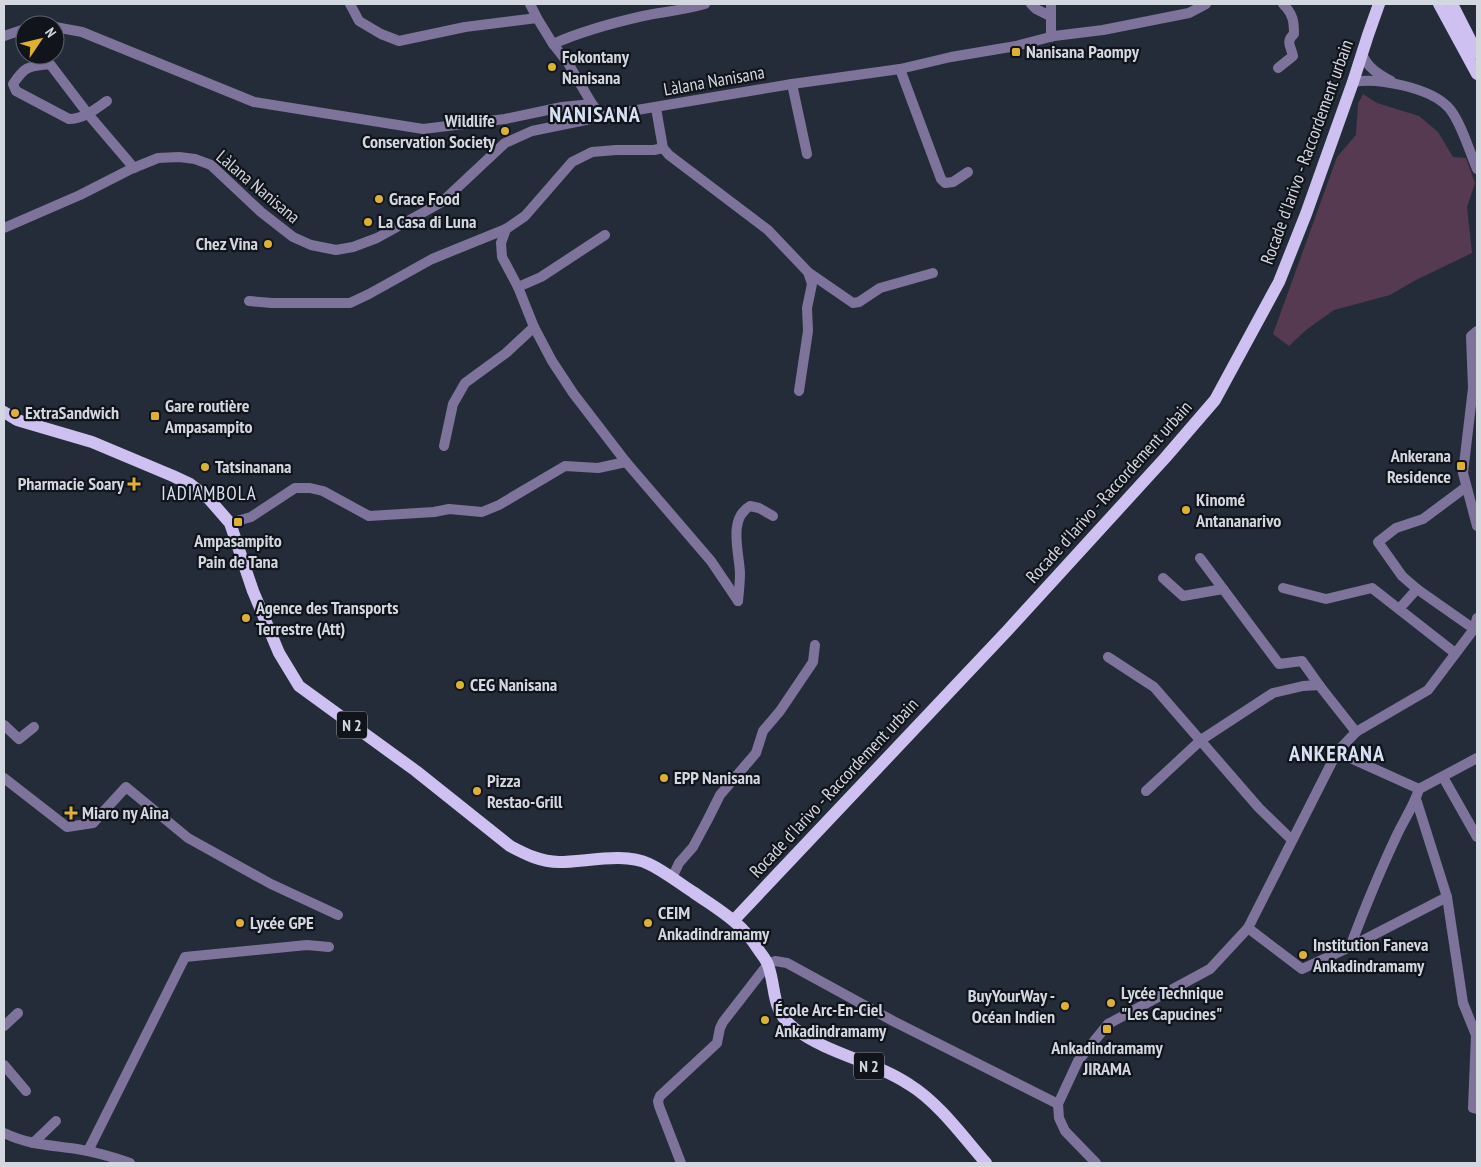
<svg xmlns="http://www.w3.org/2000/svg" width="1481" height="1167" viewBox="0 0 1481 1167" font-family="'PT Sans Narrow',sans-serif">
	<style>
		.green { fill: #553a52 }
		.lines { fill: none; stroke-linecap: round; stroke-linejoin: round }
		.minor { stroke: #7e739b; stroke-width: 10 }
		.major { stroke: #cec1f2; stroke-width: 12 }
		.poi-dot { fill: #ddb133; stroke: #11141b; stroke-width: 2 }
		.labels { text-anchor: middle; stroke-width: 4.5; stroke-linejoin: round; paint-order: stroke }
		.shield { fill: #11141b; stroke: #989ca5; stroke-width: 1 }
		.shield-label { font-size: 16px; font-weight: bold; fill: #d2d7e0 }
		.poi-label { font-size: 18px; font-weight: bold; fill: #d2d7e0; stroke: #11141b; text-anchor: start }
		.street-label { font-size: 18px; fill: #d2d7e0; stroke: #11141b }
		.neighbourhood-label { font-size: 19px; letter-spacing: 1px; fill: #d7e1f4; stroke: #11141b }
		.district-label { font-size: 22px; font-weight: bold; letter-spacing: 1px; fill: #d7e1f4; stroke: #11141b }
	</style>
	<rect width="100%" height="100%" fill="#242c3a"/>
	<polygon class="green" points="1363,94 1377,103 1419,116 1438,132 1453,157 1466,158 1475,183 1467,207 1472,253 1416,280 1390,295 1334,310 1306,330 1289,346 1273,334 1337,157 1356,135 1358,104"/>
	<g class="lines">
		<g class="minor">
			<polyline points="350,4 359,21 381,34 399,41 465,27 537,18"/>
			<polyline points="530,4 537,18 553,44 568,63 592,104 603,117"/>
			<polyline points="1031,4 1036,9 1050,16"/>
			<polyline points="38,25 43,25"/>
			<polyline points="55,27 82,32 254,102 423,129 505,119 562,107 592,104"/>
			<polyline points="4,36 25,29"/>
			<polyline points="1051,37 1051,4"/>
			<path d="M553,44c29,-13 59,-21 90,-28 20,-4 41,-6 62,-12"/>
			<path d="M1362,54c6,14 16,20 29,27"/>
			<path d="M1278,68l15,-12c-2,-10 -8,-14 1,-22 0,-13 -1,-20 -11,-30"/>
			<polyline points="900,69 941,179 945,183 953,182 968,172"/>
			<path d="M1353,82c25,-5 77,6 95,25 12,12 22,46 29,62"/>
			<polyline points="792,84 807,154"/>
			<path d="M107,101c-12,8 -23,18 -38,18l-53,-28 -3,-7c13,-19 15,-17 37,-20l38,50 46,54"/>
			<polyline points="656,108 663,148 669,155 768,230 808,272 812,284 807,308 808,331 799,391"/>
			<polyline points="663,148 654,150 616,150 592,152 572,162 525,216 506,229 501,243 502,257 518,287 534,327 552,361 573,393 626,462 711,561 738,601"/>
			<polyline points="4,228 80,195 131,169 158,158 179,157 195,159 211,165 261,212 293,237 311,245 336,250 353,247 377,238 442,202 505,143 532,131 625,112 792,84 900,69 951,57 1016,46 1054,36 1103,30 1189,13 1206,4"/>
			<polyline points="808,272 853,303 859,302 880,288 933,273"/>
			<polyline points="518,287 541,277 605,235"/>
			<polyline points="249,301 272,303 350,303 369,294 432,259 506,229"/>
			<polyline points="1477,331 1471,336 1473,388 1463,473 1477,526"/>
			<polyline points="444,446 453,404 465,383 506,353 534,327"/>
			<polyline points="230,523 251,517 295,488 310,488 323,491 369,516 434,512 449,509 482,512 499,505 565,466 598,468 626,462"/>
			<polyline points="1200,558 1279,664 1302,661 1319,685"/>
			<polyline points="1163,578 1183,596 1223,589"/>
			<polyline points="1283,588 1326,599 1372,588 1455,653"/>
			<polyline points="1417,589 1402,576 1378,542 1396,528 1423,519 1466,487"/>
			<path d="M738,601c1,-10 2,-19 2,-28 -1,-22 -12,-54 10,-67l9,2 14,8"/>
			<polyline points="1399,609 1417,589 1474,629 1477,625"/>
			<polyline points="1108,657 1154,687 1259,808 1292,840"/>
			<polyline points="4,725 19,739 34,727"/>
			<polyline points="1337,752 1419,789"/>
			<polyline points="1443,777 1477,837"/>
			<polyline points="4,778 67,827 93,823 126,787 188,838 271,884 338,915"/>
			<polyline points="1146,791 1201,740 1273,693 1303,686 1319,685 1356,732"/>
			<polyline points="1416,799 1447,897 1463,1003 1476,1035 1473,1108 1477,1109"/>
			<polyline points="672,878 679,863 693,847 707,821 720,795 756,753 763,731 780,711 813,662 815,645"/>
			<path d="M1248,928l54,41 48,-22c14,-37 29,-74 46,-110 7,-16 18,-31 23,-48l58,-31"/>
			<polyline points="1350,947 1447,897"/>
			<polyline points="4,1026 18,1013"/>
			<polyline points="4,1065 26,1091"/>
			<path d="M4,1133c25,12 46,12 73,16 18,3 36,8 53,14"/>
			<polyline points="33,1143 56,1121"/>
			<polyline points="88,1151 185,957 307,945 329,947"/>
			<polyline points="681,1163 659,1106 658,1101 660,1096 717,1043 720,1028 723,1022 768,964 775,961 787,963 893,1021 1058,1104"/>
			<polyline points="1096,1163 1065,1131 1059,1118 1058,1104 1078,1061 1108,1024 1210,969 1248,928 1337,752 1356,732 1428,690 1474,629 1477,618"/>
		</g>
		<g class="major">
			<polyline points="1439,4 1477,74"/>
			<polyline points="1452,4 1477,53"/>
			<path d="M4,412l13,8 75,22 81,34 17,8 19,15 21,24 23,68 26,62 20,33 117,85 94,75c15,8 31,16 49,16 27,0 65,-10 90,2 15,7 30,19 44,28 27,19 47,29 65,57 3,5 8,10 10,16 9,25 2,45 27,64 35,26 79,32 115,56 29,18 54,53 76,78"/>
			<polyline points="734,920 1007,631 1165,458 1215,400 1279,282 1306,214 1353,82 1368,35 1379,4"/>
		</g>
	</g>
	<g class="poi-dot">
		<rect x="1011" y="47" width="10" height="10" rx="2.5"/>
		<circle cx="552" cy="67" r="5"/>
		<circle cx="505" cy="131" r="5"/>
		<circle cx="379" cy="199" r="5"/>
		<circle cx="368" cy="222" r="5"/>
		<circle cx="268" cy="244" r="5"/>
		<circle cx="15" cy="413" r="5"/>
		<rect x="150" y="411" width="10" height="10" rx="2.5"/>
		<rect x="1456" y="461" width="10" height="10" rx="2.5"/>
		<circle cx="205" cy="467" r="5"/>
		<path d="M131.5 476.5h5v5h5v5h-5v5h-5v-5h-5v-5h5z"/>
		<circle cx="1186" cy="510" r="5"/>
		<rect x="233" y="517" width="10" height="10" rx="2.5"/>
		<circle cx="246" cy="618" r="5"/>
		<circle cx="460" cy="685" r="5"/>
		<circle cx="664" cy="778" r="5"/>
		<circle cx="477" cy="791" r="5"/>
		<path d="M68.5 805.5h5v5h5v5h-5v5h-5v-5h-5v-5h5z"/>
		<circle cx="240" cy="923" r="5"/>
		<circle cx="648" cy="923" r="5"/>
		<circle cx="1303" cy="955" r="5"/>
		<circle cx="1111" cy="1003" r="5"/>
		<circle cx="1065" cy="1006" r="5"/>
		<circle cx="765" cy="1020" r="5"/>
		<rect x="1102" y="1024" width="10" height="10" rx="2.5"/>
	</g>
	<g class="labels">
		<g class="shield">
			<rect x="337" y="711.5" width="30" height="27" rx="4"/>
			<rect x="854" y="1052.5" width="30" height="27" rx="4"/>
		</g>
		<g class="shield-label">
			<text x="352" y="731">N 2</text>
			<text x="869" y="1072">N 2</text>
		</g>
		<g class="poi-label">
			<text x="1026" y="58">Nanisana Paompy</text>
			<text x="562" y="63">Fokontany<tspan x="562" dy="21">Nanisana</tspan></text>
			<text x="495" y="127" text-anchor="end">Wildlife<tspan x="495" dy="21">Conservation Society</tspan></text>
			<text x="389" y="205">Grace Food</text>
			<text x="378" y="228">La Casa di Luna</text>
			<text x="258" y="250" text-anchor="end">Chez Vina</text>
			<text x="165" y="412">Gare routière<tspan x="165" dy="21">Ampasampito</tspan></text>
			<text x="25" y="419">ExtraSandwich</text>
			<text x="1451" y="462" text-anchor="end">Ankerana<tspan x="1451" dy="21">Residence</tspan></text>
			<text x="215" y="473">Tatsinanana</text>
			<text x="124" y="490" text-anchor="end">Pharmacie Soary</text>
			<text x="1196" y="506">Kinomé<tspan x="1196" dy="21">Antananarivo</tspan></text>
			<text x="238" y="547" text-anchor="middle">Ampasampito<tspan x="238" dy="21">Pain de Tana</tspan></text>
			<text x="256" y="614">Agence des Transports<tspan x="256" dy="21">Terrestre (Att)</tspan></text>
			<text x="470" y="691">CEG Nanisana</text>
			<text x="674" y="784">EPP Nanisana</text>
			<text x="487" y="787">Pizza<tspan x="487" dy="21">Restao-Grill</tspan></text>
			<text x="82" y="819">Miaro ny Aina</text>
			<text x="658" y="919">CEIM<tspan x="658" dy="21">Ankadindramamy</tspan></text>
			<text x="250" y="929">Lycée GPE</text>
			<text x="1313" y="951">Institution Faneva<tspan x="1313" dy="21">Ankadindramamy</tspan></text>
			<text x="1121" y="999">Lycée Technique<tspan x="1121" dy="21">"Les Capucines"</tspan></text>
			<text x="1055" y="1002" text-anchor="end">BuyYourWay -<tspan x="1055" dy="21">Océan Indien</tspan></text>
			<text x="775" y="1016">École Arc-En-Ciel<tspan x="775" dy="21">Ankadindramamy</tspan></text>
			<text x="1107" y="1054" text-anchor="middle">Ankadindramamy<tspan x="1107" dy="21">JIRAMA</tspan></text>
		</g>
		<g class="street-label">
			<text transform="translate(714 81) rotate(-10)" y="6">Làlana Nanisana</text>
			<text transform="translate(1307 152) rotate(-70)" y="6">Rocade d'Iarivo - Raccordement urbain</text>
			<text transform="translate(258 187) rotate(40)" y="6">Làlana Nanisana</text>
			<text transform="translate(1109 492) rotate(-48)" y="6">Rocade d'Iarivo - Raccordement urbain</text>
			<text transform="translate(834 788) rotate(-47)" y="6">Rocade d'Iarivo - Raccordement urbain</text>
		</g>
		<g class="neighbourhood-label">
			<text x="209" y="500">IADIAMBOLA</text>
		</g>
		<g class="district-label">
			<text x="595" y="122">NANISANA</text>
			<text x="1337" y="761">ANKERANA</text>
		</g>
	</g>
	<rect width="1481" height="1167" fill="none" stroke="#d2d7e0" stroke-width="10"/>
	<g transform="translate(40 40) rotate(55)"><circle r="24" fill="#11141b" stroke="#5e626a"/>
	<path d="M0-4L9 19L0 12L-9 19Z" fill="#ddb133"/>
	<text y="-8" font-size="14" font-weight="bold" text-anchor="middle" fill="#d2d7e0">N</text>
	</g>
</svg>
